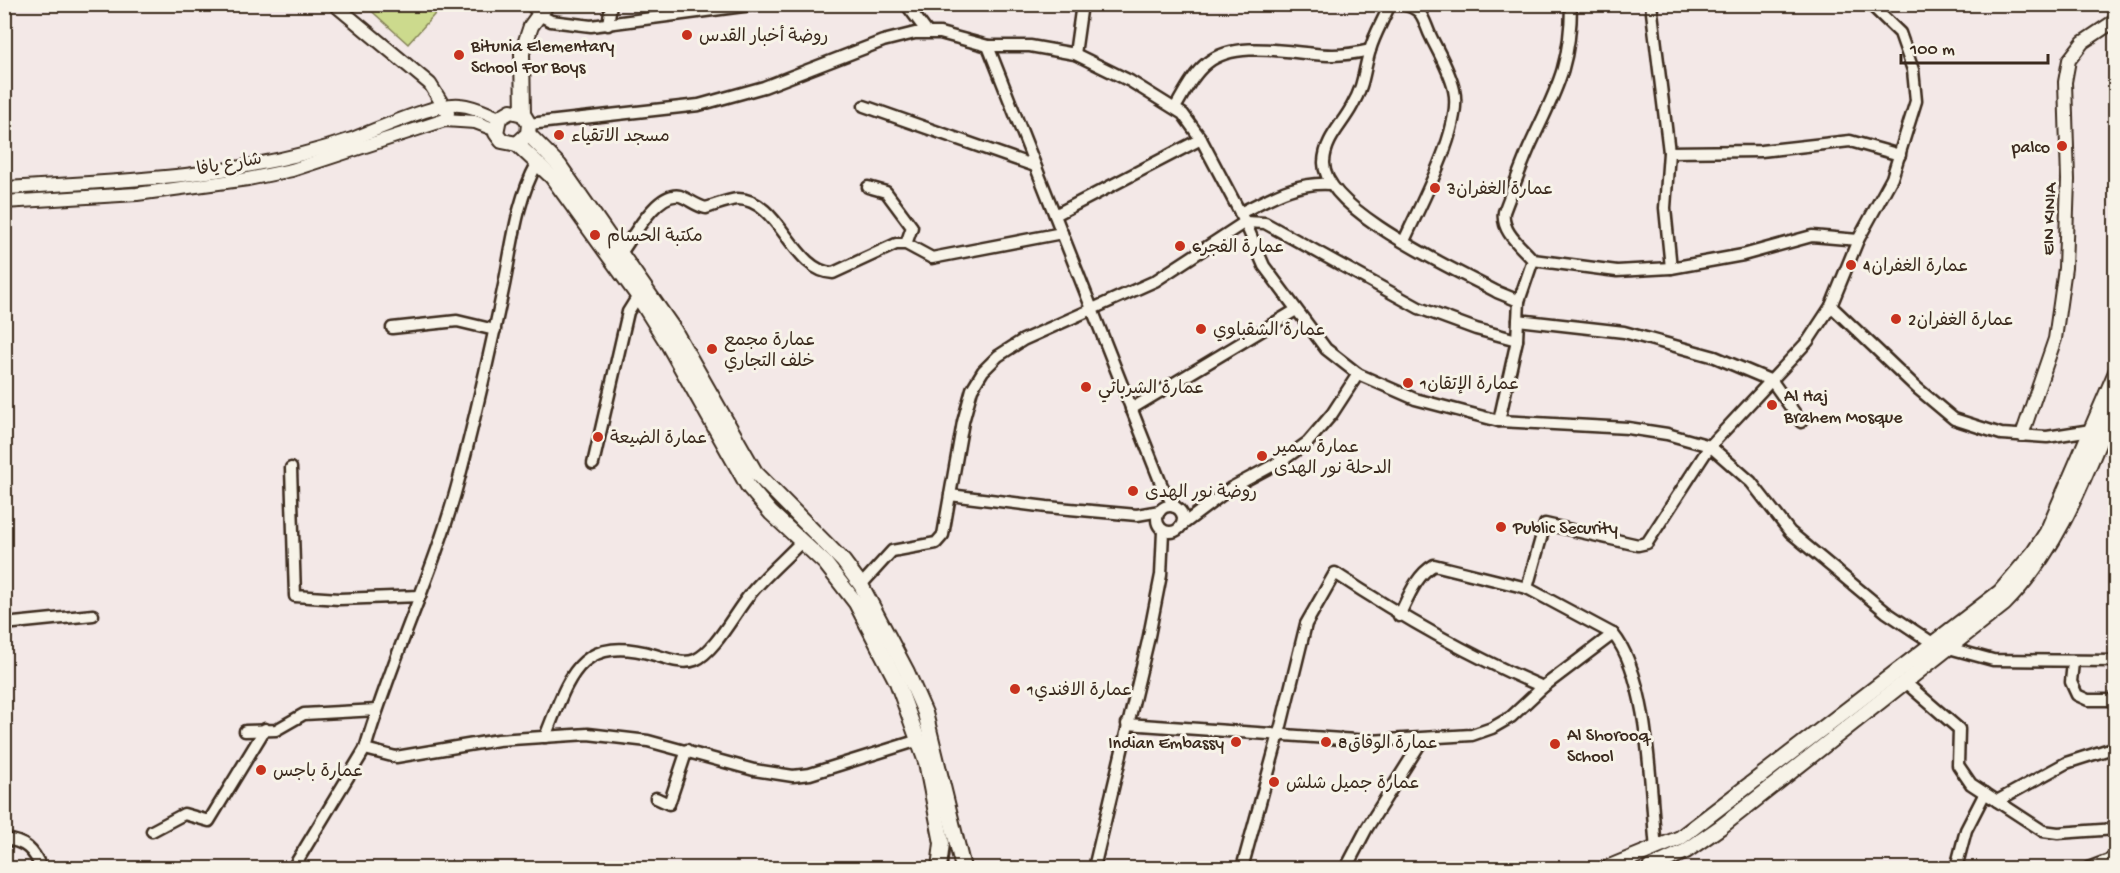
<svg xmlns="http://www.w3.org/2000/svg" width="2120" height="873" viewBox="0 0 2120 873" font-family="'Gochi Hand','Playpen Sans Arabic',sans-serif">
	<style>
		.grass { fill: #ccda8d; stroke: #848256; stroke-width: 1.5 }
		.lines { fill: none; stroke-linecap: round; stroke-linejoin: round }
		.minor-casing { stroke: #3b2a1e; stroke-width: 15 }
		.tertiary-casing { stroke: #3b2a1e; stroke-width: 16 }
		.secondary-casing { stroke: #3b2a1e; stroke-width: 18 }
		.minor { stroke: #f7f3e8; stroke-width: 10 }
		.tertiary { stroke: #f7f3e8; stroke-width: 12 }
		.secondary { stroke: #f7f3e8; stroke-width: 14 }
		.poi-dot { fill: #c8321e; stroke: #f7f3e8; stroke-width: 2 }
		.labels { text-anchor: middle; stroke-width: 6; stroke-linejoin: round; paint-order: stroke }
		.poi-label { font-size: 18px; fill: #3b2a1e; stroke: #f7f3e8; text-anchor: start }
		.street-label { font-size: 18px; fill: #3b2a1e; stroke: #f7f3e8 }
	</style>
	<rect width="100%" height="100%" fill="#f3e8e7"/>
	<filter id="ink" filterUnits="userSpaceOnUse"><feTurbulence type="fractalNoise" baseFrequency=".0167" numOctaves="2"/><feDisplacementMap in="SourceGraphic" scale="12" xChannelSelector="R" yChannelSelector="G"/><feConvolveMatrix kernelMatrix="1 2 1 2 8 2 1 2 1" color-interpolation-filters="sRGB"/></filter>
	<g filter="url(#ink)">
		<polygon class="grass" points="365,5 443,5 408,44"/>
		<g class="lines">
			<g class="minor-casing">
				<g id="minor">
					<polyline points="531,4 539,15 551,21 591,26 759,4"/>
					<polyline points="906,4 927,32"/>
					<path d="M1390,4c-6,15 -16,31 -20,46 -7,23 -5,33 -18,56 -10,19 -27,33 -28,56 -2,48 134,109 173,130l22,9"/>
					<path d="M1401,4c25,5 21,16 31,35 8,16 18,33 22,51 9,37 -34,115 -50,151"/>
					<polyline points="1651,4 1669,152 1665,208 1671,268"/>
					<polyline points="608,25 611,4"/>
					<polyline points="988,46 1162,486 1175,507"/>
					<polyline points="1075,54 1082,4"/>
					<polyline points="864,106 1035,166"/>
					<path d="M1175,108c9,-15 18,-34 32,-45 31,-25 90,-8 126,-8 13,0 24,-2 37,-5"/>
					<polyline points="529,124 699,105 764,87 883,41 915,33 940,33 988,46 1030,46 1075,54 1130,81 1183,114 1201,139 1245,222 1264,266 1326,349 1358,374 1415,399 1499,421 1628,428 1667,434 1710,446 1751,482 1790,532 1886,612 1934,644 1993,660 2116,661"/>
					<polyline points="1669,152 1761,151 1850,141 1900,155"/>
					<polyline points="868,187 886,192 912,227 906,244"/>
					<path d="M1240,213c30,-15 55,-31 90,-29"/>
					<polyline points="1055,215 1201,139"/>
					<path d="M621,253c12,-16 36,-62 59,-57 9,3 16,10 26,12 10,-3 21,-8 31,-9 42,-1 56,73 96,74l63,-29h10l26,14 130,-25"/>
					<polyline points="1533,260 1617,271 1671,268 1743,255 1812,236 1858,240"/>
					<polyline points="1831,306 1917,388 1954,419 2001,434 2047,437 2091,430"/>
					<polyline points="1518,320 1624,332 1715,357 1772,381 1801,422"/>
					<polyline points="392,328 457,321 495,330"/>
					<polyline points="1131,409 1296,310"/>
					<path d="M1499,421l18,-81 2,-39 14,-41c-12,-14 -32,-28 -29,-48 8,-21 16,-43 25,-64 25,-55 42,-79 42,-144"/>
					<polyline points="593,464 628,312 638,296"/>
					<polyline points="291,468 295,596 339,599 420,596"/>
					<polyline points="950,495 963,422 972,389 983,371 998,356 1023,340 1155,281 1245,222 1265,223 1419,308 1476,329 1517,340"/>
					<circle cx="1170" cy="519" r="13"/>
					<polyline points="1182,525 1231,488 1283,460 1308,442 1332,414 1358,374"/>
					<polyline points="861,585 892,551 936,543 943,535 950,495 1047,507 1137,515 1160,511"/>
					<polyline points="1527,588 1545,524 1638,545 1647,543 1710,446 1808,341 1831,306 1858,240 1892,178 1916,101 1913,70 1900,33 1870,4"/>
					<path d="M1399,616c9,-18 17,-41 35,-51l93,23 86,46c37,44 37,158 43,215"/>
					<polyline points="4,624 93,615"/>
					<polyline points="2073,662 2071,682 2077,695 2088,700 2116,700"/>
					<polyline points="1906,683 1959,729 1958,765 1971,784 2043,831 2058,833 2116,829"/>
					<polyline points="1127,724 1370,741 1472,735 1492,728 1511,717 1543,687 1613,634"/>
					<polyline points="245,731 276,730 304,714 377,710"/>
					<path d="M545,737c24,-59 33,-104 110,-82 11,3 28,10 40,5 20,-8 41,-50 56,-67 15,-18 35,-35 51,-52"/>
					<path d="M365,749c27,-93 71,-180 95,-274 16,-61 30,-123 43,-185 9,-42 13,-89 34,-126"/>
					<polyline points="656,798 669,804 687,750"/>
					<polyline points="1997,801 2066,763 2116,747"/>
					<polyline points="152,831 184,814 209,821 265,729"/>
					<path d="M4,839c21,2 30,11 37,29"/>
					<polyline points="293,868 365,749 396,757 498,740 588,734 648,741 754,770 793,776 810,774 919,740"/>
					<polyline points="1094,868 1148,641 1161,575 1163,531"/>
					<path d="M1242,868l37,-134 27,-110 29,-51c67,44 134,83 208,114"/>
					<polyline points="1346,868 1367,828 1423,739"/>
					<polyline points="1956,868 1966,830 1985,793"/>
					<polyline points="2088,868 2109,860 2116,853"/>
				</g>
			</g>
			<g class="tertiary-casing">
				<g id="tertiary">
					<polyline points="334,4 430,84 448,113"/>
					<path d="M4,188c117,-7 236,-10 348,-49 24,-9 85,-37 108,-34 14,1 27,8 39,13"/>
					<polyline points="4,202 137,194 248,179 292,170 445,120 475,122 496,130"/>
					<polyline points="2022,435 2055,339 2065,268 2068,180 2065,82 2069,60 2083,42 2116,20"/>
				</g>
			</g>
			<g class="secondary-casing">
				<g id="secondary">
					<polyline points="523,114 511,111 499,118 496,133 502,141 517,144 528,134 529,124 523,114 522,53 531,26 547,4"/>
					<polyline points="528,134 559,165 674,330 755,472 843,561 861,585 907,672 925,713 963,868"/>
					<polyline points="517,144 552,177 638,296 668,344 748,486 771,513 825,563 856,603 897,682 926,762 942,843 939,868"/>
					<polyline points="1607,868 1680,838 2000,592 2034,552 2047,532 2116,372"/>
					<path d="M1650,868l36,-17 36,-25 282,-222c57,-57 82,-132 112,-204"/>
				</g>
			</g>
			<use href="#minor" class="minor"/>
			<use href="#tertiary" class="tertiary"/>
			<use href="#secondary" class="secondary"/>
		</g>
	</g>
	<g class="poi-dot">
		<circle cx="687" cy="35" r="6"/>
		<circle cx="459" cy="55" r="6"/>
		<circle cx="559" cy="135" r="6"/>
		<circle cx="2062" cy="146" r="6"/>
		<circle cx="1435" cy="188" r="6"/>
		<circle cx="595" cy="235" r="6"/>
		<circle cx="1180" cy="246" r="6"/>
		<circle cx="1851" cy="265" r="6"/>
		<circle cx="1896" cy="319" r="6"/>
		<circle cx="1201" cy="329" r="6"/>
		<circle cx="712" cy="349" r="6"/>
		<circle cx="1408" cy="383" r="6"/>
		<circle cx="1086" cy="387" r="6"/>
		<circle cx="1772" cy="405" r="6"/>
		<circle cx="598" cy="437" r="6"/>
		<circle cx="1262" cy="456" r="6"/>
		<circle cx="1133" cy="491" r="6"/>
		<circle cx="1501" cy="527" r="6"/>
		<circle cx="1015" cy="689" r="6"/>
		<circle cx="1236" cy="742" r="6"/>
		<circle cx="1326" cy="742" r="6"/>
		<circle cx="1555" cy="744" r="6"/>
		<circle cx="261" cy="770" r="6"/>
		<circle cx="1274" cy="782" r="6"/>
	</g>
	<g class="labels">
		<g class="poi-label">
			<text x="699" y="41">روضة أخبار القدس</text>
			<text x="471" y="51">Bitunia Elementary<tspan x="471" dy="21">School For Boys</tspan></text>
			<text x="571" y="141">مسجد الاتقياء</text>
			<text x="2050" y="152" text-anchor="end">palco</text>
			<text x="1447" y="194">عمارة الغفران3</text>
			<text x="607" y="241">مكتبة الحسام</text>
			<text x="1192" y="252">عمارة الفجر6</text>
			<text x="1863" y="271">عمارة الغفران4</text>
			<text x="1908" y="325">عمارة الغفران2</text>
			<text x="1213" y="335">عمارة الشقباوي</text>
			<text x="724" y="345">عمارة مجمع<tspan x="724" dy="21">خلف التجاري</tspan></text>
			<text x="1420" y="389">عمارة الإتقان1</text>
			<text x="1098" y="393">عمارة الشرباتي</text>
			<text x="1784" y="401">Al Haj<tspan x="1784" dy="21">Brahem Mosque</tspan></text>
			<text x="610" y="443">عمارة الضيعة</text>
			<text x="1274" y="452">عمارة سمير<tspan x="1274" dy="21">الدحلة نور الهدى</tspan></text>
			<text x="1145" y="497">روضة نور الهدى</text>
			<text x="1513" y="533">Public Security</text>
			<text x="1027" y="695">عمارة الافندي1</text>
			<text x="1567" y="740">Al Shorooq<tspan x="1567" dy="21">School</tspan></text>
			<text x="1224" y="748" text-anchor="end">Indian Embassy</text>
			<text x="1338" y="748">عمارة الوفاق8</text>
			<text x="273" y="776">عمارة باجس</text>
			<text x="1286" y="788">عمارة جميل شلش</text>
		</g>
		<g class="street-label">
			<text transform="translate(229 163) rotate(-10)" y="6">شارع يافا</text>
			<text transform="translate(2048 219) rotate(-88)" y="6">EIN KINIA</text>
		</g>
	</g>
	<rect width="2120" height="873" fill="none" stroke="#f7f3e8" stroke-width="24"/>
	<rect x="12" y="12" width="2096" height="849" fill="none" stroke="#3b2a1e" stroke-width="2" filter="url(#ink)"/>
	<path d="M1901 54v9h147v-9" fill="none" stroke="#3b2a1e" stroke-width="3"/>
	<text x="1910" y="54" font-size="18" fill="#3b2a1e" stroke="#f7f3e8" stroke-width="4.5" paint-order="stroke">100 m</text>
</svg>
